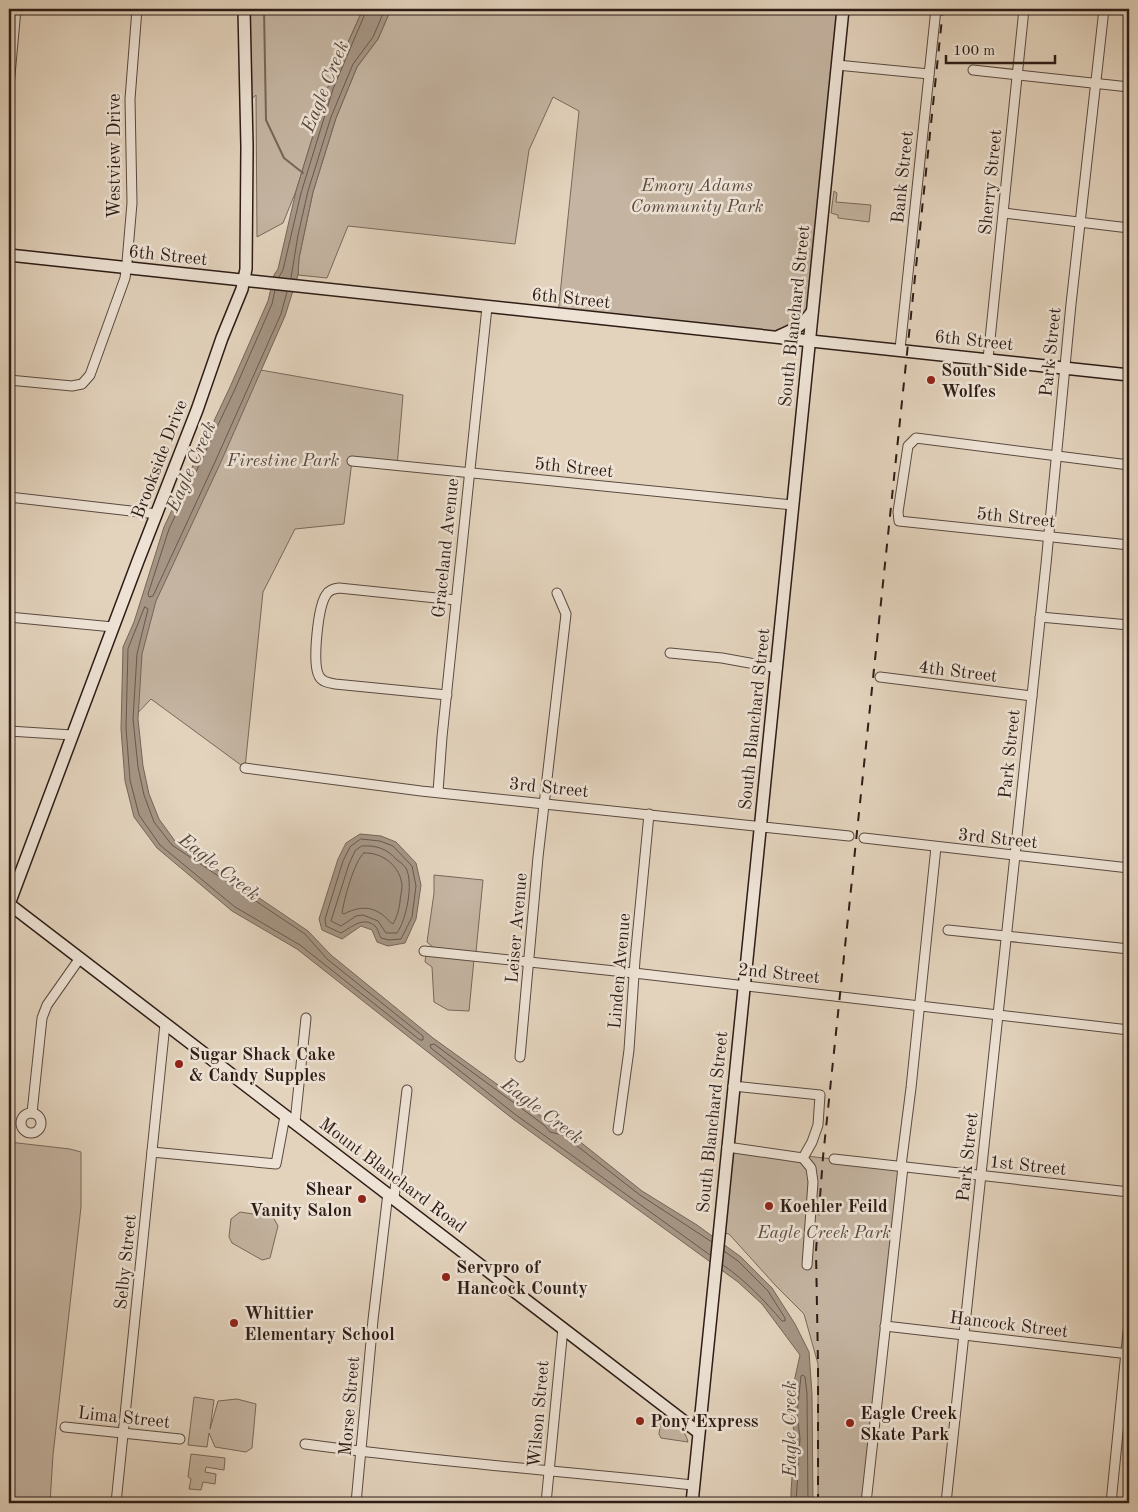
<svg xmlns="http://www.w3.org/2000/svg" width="1138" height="1512" viewBox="0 0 1138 1512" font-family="'Old Standard TT',serif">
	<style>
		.green { fill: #c4b4a1; stroke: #78685c }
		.water { fill: #a59584; stroke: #756558 }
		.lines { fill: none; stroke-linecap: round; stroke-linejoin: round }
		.shore { stroke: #69584d; stroke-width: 1 }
		.stream { stroke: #756558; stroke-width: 2 }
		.street-casing { stroke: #5a4a40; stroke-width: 11 }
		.secondary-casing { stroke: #2d1c16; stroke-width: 14 }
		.street { stroke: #ede2d4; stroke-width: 9 }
		.secondary { stroke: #ede2d4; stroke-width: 11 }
		.rail { stroke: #2d1c16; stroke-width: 2; stroke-dasharray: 9 9; stroke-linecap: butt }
		.poi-dot { fill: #8f2418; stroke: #ede2d4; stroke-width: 2 }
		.labels { text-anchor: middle; stroke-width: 5; stroke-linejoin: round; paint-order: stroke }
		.street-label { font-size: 18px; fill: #2d1c16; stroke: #ede2d4 }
		.park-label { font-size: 18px; font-style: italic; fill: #5a4a40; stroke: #ede2d4 }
		.poi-label { font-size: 18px; font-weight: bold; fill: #2d1c16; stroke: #ede2d4; text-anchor: start }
		.water-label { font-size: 19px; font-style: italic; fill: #57463c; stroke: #ede2d4 }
	</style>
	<rect width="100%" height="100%" fill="#e3d3bd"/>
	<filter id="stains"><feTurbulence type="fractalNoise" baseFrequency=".004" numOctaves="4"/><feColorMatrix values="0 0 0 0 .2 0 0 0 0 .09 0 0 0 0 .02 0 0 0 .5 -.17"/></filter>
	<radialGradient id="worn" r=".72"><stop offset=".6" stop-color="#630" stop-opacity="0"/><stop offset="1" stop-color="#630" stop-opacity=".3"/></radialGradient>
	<g class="green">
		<polygon points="244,9 363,9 328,87 296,191 283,223 257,237 256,95 246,104"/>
		<polygon points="391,9 843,9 810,340 558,314 579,111 553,97 529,150 515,244 348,226 327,278 298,275 299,258 313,192 336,118 357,67 378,39"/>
		<polygon points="834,191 837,193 836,202 871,205 869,222 838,218 838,215 831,213"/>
		<polygon points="249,368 403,395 397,467 352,461 344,524 295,529 263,592 245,768 151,699 130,721 135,640"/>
		<polygon points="434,875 483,880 476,952 434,948 427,942 434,893"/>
		<polygon points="426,954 474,959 469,1011 448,1010 434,1002 432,967 425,962"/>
		<polygon points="9,1142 70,1149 81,1152 81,1207 53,1455 50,1503 9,1503"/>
		<polygon points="727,1147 903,1167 866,1503 818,1503 818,1364 804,1314 776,1286 729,1234 719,1232"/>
		<polygon points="240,1212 273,1217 278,1226 270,1258 262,1260 232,1243 229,1237 231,1219"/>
		<polygon points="194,1397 214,1400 210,1429 218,1401 237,1399 256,1404 252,1448 246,1452 215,1447 209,1433 207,1447 188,1445"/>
		<path d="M663,1417c10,5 23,13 25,25l-27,-4 -2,-4 2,-16z"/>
		<polygon points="191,1454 225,1458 224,1470 206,1467 205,1472 216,1474 215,1484 203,1482 201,1490 189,1489 191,1479 188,1477"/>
	</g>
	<g class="water">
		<path d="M363,9h28l-13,30 -21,28 -21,51 -23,74 -14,66 -1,17 -13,41 -65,148 -64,137 -14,53 -4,65 5,47 6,28 10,25 16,22 133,90 23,24 102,83 115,83c4,7 8,9 16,8l78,62 55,34 44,32 31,31 23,36 14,28 3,42 1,109h-22v-12l4,-53 -4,-24 3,-32 6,-27 -38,-51 -24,-22 -225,-163 -216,-170 -65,-38 -75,-63 -23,-31 -9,-36 -4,-52 2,-82 11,-25 30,-95 66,-140 38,-86 6,-26 4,-6 18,-78 32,-104z"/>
		<polygon points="360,834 381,836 396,842 416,863 421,885 416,919 405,943 388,946 377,942 372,930 361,926 342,939 322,930 319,919 338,859 346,843"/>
	</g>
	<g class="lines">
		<g class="shore">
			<polyline points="279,277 283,270 301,193 333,89 367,9"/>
			<polyline points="291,278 298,235 308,191 331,117 353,64 373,37 385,9"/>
			<polyline points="275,290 272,304 235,389 169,529 148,594 149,597 153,596 215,462 281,314 287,292"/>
			<polygon points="145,607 148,609 137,654 133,719 138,767 144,795 154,822 172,845 305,934 327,959 423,1036 423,1040 420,1040 300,945 235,907 160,845 139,815 130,780 126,728 128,649"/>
			<path d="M361,839l19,2 13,5 19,20 4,20 -4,31 -11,22 -12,1 -8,-2c-2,-3 -3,-9 -5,-11 -12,-12 -24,0 -35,6l-15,-7 -1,-7 18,-58 7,-14z"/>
			<path d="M362,846c15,-1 25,3 35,14 3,2 7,5 9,8 8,16 0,52 -9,65h-11l-8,-12 -15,-6 -7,1 -15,10 -10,-5 18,-57 6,-13z"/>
			<path d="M364,853c19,-1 37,14 38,33 0,5 -2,11 -2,16 -1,8 -3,15 -7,22 -4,-2 -5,-5 -9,-8 -13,-11 -27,-9 -40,-2l-2,-1c2,-13 12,-52 22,-60z"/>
			<polyline points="710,1255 516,1115 431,1048 430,1045 434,1044 544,1125 550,1132 563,1135 640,1195 712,1242"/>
			<path d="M723,1265c23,16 41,35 59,56h3v-3l-17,-27 -30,-30 -14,-10"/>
			<polyline points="796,1503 800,1438 797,1414 801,1376 803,1375 805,1377 807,1394 808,1503"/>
		</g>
		<polyline class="stream" points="264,9 266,120 284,158 303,173"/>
		<g class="street-casing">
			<g id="street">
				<polyline points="837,65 929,74"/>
				<polyline points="973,70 1129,87"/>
				<polyline points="9,86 16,9"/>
				<polyline points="1004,213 1129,228"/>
				<polyline points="900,349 936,9"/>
				<polyline points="988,359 1024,9"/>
				<polyline points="9,380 72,386 82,384 90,375 125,278 127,262 132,203 130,99 137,9"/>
				<polyline points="352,461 793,505"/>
				<polyline points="1129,465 916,438 908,446 898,512 899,521 1129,545"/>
				<polyline points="9,497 157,514"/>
				<polyline points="9,617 113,627"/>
				<polyline points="1040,617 1129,625"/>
				<polyline points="670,653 722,658 777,668"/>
				<polyline points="880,677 1032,696"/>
				<path d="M447,695l-112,-11c-6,-1 -13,-2 -16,-8 -7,-13 -1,-69 7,-81 3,-5 7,-6 13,-7l117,12"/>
				<polyline points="9,731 72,735"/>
				<polyline points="245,768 421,791 849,836"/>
				<polyline points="438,792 442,737 487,307"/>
				<polyline points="864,838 1129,868"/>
				<polyline points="948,930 1129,949"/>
				<polyline points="424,951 634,973 1129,1030"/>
				<polyline points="520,1057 538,857 566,614 557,593"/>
				<polyline points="733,1086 820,1095 818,1125 812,1142 803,1158 811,1168 813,1182 807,1265"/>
				<polyline points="32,1113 42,1018 47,1005 80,958"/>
				<circle cx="31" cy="1123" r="10"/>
				<polyline points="295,1122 306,1018"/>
				<polyline points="618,1130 629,1050 635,960 649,814"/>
				<polyline points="727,1147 803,1158"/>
				<polyline points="152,1152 276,1164 285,1116"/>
				<polyline points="834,1159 1129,1192"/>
				<polyline points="901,1166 911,1088 936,847"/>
				<polyline points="394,1198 407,1090"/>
				<polyline points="885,1326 1129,1354"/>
				<polyline points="65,1427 180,1439"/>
				<path d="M305,1444c129,18 259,27 388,41"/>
				<polyline points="116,1503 165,1024"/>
				<polyline points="356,1503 373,1320 388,1193"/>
				<polyline points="546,1503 563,1328"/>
				<polyline points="866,1503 903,1167"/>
				<polyline points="946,1503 1046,564 1071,304 1104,9"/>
				<polyline points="1111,1503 1129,1322"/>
			</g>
		</g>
		<g class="secondary-casing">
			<g id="secondary">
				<polyline points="9,255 1129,375"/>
				<path d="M779,336c15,-6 24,-11 33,-24"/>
				<polyline points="9,904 138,561 197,410 222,338 242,289 246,269 247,147 244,9"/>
				<polyline points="9,904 698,1432"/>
				<polyline points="692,1503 843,9"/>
			</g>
		</g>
		<use href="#street" class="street"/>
		<use href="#secondary" class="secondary"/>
		<polyline class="rail" points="818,1503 818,1364 816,1251 823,1157 943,9"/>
	</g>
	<g class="poi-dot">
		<circle cx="931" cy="380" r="5"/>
		<circle cx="179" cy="1064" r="5"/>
		<circle cx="362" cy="1199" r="5"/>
		<circle cx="769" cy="1206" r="5"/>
		<circle cx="446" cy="1277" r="5"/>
		<circle cx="234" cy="1323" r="5"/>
		<circle cx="640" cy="1421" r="5"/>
		<circle cx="850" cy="1423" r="5"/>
	</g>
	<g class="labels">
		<g class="street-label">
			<text transform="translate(114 156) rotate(-90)" y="6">Westview Drive</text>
			<text transform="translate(902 177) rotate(-84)" y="6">Bank Street</text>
			<text transform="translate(990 182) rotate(-84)" y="6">Sherry Street</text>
			<text transform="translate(168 255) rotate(6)" y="6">6th Street</text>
			<text transform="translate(571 298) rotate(6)" y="6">6th Street</text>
			<text transform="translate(794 316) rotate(-84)" y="6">South Blanchard Street</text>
			<text transform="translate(974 340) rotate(6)" y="6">6th Street</text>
			<text transform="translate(1050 352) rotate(-84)" y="6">Park Street</text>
			<text transform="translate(159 459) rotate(-69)" y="6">Brookside Drive</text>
			<text transform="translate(574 467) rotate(6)" y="6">5th Street</text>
			<text transform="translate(1016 517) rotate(6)" y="6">5th Street</text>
			<text transform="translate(445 548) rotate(-84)" y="6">Graceland Avenue</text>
			<text transform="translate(958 671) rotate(7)" y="6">4th Street</text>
			<text transform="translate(754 719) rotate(-84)" y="6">South Blanchard Street</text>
			<text transform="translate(1009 754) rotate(-84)" y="6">Park Street</text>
			<text transform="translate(549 787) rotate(6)" y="6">3rd Street</text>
			<text transform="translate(998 838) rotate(6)" y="6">3rd Street</text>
			<text transform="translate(516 928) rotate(-85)" y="6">Leiser Avenue</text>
			<text transform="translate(619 971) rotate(-85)" y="6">Linden Avenue</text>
			<text transform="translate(779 973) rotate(6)" y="6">2nd Street</text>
			<text transform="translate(712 1122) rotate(-84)" y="6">South Blanchard Street</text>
			<text transform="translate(967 1157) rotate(-84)" y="6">Park Street</text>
			<text transform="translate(1028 1165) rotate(6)" y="6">1st Street</text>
			<text transform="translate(393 1175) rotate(37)" y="6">Mount Blanchard Road</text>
			<text transform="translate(125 1262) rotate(-84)" y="6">Selby Street</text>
			<text transform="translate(1009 1324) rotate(7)" y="6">Hancock Street</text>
			<text transform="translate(349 1406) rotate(-85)" y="6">Morse Street</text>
			<text transform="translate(538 1414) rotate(-85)" y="6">Wilson Street</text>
			<text transform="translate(124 1417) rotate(6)" y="6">Lima Street</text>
		</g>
		<g class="park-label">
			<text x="697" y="191">Emory Adams<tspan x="697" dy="21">Community Park</tspan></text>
			<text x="283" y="466">Firestine Park</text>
			<text x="824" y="1238">Eagle Creek Park</text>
		</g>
		<g class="poi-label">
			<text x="941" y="376">South Side<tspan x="941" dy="21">Wolfes</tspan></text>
			<text x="189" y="1060">Sugar Shack Cake<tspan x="189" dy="21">&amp; Candy Supples</tspan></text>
			<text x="352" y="1195" text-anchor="end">Shear<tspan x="352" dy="21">Vanity Salon</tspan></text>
			<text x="779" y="1212">Koehler Feild</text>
			<text x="456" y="1273">Servpro of<tspan x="456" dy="21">Hancock County</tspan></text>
			<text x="244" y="1319">Whittier<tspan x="244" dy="21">Elementary School</tspan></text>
			<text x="860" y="1419">Eagle Creek<tspan x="860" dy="21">Skate Park</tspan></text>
			<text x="650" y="1427">Pony Express</text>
		</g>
		<g class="water-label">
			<text transform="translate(324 86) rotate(-68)" y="7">Eagle Creek</text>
			<text transform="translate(190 466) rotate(-66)" y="7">Eagle Creek</text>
			<text transform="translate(220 866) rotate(38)" y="7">Eagle Creek</text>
			<text transform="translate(543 1110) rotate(37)" y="7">Eagle Creek</text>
			<text transform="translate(789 1429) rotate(-90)" y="7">Eagle Creek</text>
		</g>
	</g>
	<rect width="1138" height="1512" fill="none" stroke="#e3d3bd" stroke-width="30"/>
	<rect x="10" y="10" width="1118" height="1492" fill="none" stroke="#2d1c16" stroke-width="2.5"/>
	<rect x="15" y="15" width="1108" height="1482" fill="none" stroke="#2d1c16"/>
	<path d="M946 55v8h109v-8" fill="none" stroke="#2d1c16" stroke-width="2.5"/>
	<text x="953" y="55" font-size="15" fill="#2d1c16" stroke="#ede2d4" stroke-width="4" paint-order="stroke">100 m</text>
	<rect width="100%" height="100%" filter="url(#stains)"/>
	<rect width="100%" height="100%" fill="url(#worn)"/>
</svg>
